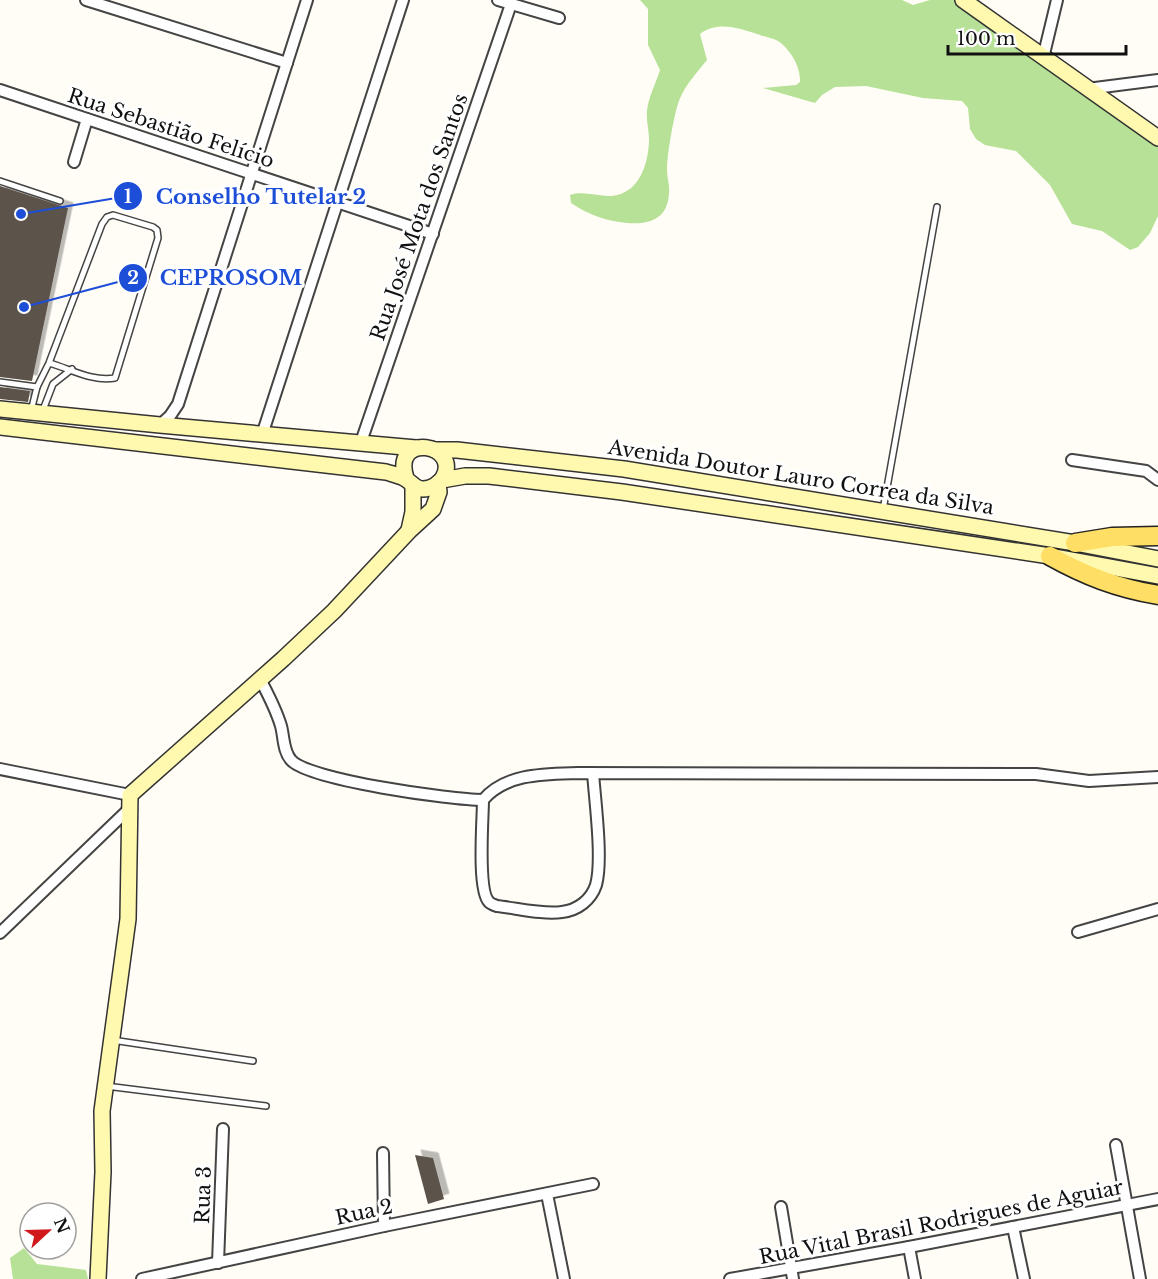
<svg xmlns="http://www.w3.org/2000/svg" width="1158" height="1279" viewBox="0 0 1158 1279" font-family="'Libre Baskerville',serif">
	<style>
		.forest { fill: #b6e197 }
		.building { fill: #5b524c; filter: url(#shadow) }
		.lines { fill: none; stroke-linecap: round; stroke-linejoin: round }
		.lane-casing { stroke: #444; stroke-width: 8 }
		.street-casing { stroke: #444; stroke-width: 14 }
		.secondary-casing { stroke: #333; stroke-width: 18 }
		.primary-casing { stroke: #222; stroke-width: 21 }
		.lane { stroke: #fff; stroke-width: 5 }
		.street { stroke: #fff; stroke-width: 10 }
		.secondary { stroke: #fff9b0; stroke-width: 15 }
		.primary { stroke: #ffde65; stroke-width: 18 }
		.labels { text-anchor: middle; stroke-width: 6; stroke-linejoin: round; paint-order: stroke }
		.street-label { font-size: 20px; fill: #111; stroke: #fff }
		.leader { fill: none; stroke: #1d4ed8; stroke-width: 2 }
		.callout-dot { fill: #1d4ed8; stroke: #fff; stroke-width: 2 }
		.mark-label { font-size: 18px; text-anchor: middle; font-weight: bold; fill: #fff }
		.callout-label { font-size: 21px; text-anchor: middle; font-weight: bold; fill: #1d4ed8; stroke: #fff; stroke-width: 6; stroke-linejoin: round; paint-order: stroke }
	</style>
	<defs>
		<filter id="shadow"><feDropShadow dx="5.5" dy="-5.5" stdDeviation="0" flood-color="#0004"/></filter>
	</defs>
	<rect width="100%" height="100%" fill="#fffdf5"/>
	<g class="forest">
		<path d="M640,0h262l11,5 17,-5h26l202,135v81l-8,17 -12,14 -8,3 -28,-19 -30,-7 -22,-39 -34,-34 -31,-6 -9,-6 -6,-10 -2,-21 -6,-7 -39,-3 -57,-12 -31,1 -13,8 -7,8 -52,-15 33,-3 4,-3c1,-15 -10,-33 -22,-41 -5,-3 -13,-4 -18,-6 -19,-6 -42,-15 -60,-1l7,26c-12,15 -25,28 -30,47 -4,15 -10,47 -10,63 0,8 3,16 2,23 -1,26 -20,32 -42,30 -21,-2 -38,-8 -56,-20l-1,-8c17,-6 39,7 55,-3 18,-9 24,-35 24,-53 0,-9 -3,-19 -2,-28 1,-13 9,-28 13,-41l-12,-25v-36z"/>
		<polygon points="24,1248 37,1264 86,1270 88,1279 13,1279 10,1258"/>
	</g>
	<g class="building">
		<polygon points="0,186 68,208 32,381 0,377"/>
		<polygon points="0,387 30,391 28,402 0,399"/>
		<polygon points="415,1155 433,1158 444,1199 428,1204"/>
	</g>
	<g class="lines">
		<g class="lane-casing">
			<g id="lane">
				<polyline points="0,181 60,201"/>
				<path d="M0,382l37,5 12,-24 53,-139 5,-7 6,-2 40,12 4,3 1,8 -43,140c-23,4 -44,-9 -66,-15"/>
				<polyline points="43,410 53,384 72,369"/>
				<polyline points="31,411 37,387"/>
				<polyline points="883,510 937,207"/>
				<polyline points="112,1040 253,1061"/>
				<polyline points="106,1086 266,1106"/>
			</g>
		</g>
		<g class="street-casing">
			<g id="street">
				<polyline points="86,0 287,63"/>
				<polyline points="498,0 559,18"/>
				<polyline points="1043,58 1057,0"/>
				<polyline points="1087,89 1158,80"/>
				<polyline points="0,90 433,234"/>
				<polyline points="74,162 87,119"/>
				<polyline points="160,425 170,416 178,404 307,0"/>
				<polyline points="262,435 403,0"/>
				<polyline points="361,442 511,4"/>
				<polyline points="1072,460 1146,471 1158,480"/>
				<path d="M260,679c8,15 16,30 21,47 3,11 2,25 10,34 17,20 161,40 192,40"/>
				<polyline points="0,769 130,795"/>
				<path d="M593,773c2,28 10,87 3,112 -5,15 -18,25 -34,27 -18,3 -46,-4 -65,-6 -3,-1 -6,-2 -8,-4 -12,-12 -6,-84 -6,-102 23,-27 62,-26 95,-27l458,1 53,7 69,-4"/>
				<polyline points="1078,932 1158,909"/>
				<polyline points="0,933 130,808"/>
				<polyline points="1116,1145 1140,1279"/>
				<polyline points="383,1153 384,1226"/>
				<polyline points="547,1194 564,1279"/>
				<polyline points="781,1207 793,1279"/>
				<polyline points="1013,1227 1024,1279"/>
				<polyline points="909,1247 915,1279"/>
				<polyline points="218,1263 223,1129"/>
				<polyline points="142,1279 384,1226 593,1184"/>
				<polyline points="730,1279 909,1247 1158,1199"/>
			</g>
		</g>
		<g class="secondary-casing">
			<g id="secondary">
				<polyline points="963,0 1158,138"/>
				<polyline points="0,409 160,425 416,448"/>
				<path d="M0,427l386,45c6,2 12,3 18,6 7,3 10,11 19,11 8,0 16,-5 20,-11 19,-34 -52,-47 -37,0"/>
				<polyline points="435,450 457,450 624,469 1075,543 1158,559"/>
				<polyline points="442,480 465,476 489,476 622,492 1050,556 1158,576"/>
				<polyline points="409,530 413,512 413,486"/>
				<polyline points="98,1279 103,1172 102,1111 128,919 130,795 283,659 334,611 409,531 433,509 439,492 438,483"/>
			</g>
		</g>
		<g class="primary-casing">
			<g id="primary">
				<polyline points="1075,543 1112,537 1158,536"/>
				<path d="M1050,556c36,20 67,32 108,39"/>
			</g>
		</g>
		<use href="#lane" class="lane"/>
		<use href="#street" class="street"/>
		<use href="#secondary" class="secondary"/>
		<use href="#primary" class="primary"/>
	</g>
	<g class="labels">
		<g class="street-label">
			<text transform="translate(171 128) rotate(18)" y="7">Rua Sebastião Felício</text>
			<text transform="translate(419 217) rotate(-71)" y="7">Rua José Mota dos Santos</text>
			<text transform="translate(801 477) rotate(9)" y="7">Avenida Doutor Lauro Correa da Silva</text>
			<text transform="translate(203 1195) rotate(-88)" y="7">Rua 3</text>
			<text transform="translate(364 1212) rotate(-12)" y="7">Rua 2</text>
			<text transform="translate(941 1222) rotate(-11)" y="7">Rua Vital Brasil Rodrigues de Aguiar</text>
		</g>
	</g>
	<path class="leader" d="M21 214L128 196M24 307L133 278"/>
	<g class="callout-dot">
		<circle cx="21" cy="214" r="6"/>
		<circle cx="24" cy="307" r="6"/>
		<circle cx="128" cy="196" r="15"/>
		<circle cx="133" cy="278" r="15"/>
	</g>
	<g class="mark-label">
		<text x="128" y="203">1</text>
		<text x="133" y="284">2</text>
	</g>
	<g class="callout-label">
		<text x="261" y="204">Conselho Tutelar 2</text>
		<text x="231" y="285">CEPROSOM</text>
	</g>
	<g transform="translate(48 1231) rotate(68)"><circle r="28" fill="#ffffff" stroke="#a0a0a0" stroke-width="1.5"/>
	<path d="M0-4.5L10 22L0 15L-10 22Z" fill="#d1191c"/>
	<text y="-9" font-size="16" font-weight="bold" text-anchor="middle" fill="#111111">N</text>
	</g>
	<path d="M948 45v9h178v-9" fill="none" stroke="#111111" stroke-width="3"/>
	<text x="957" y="45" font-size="18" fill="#111111" stroke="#ffffff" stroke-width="4.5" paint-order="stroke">100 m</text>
</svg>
